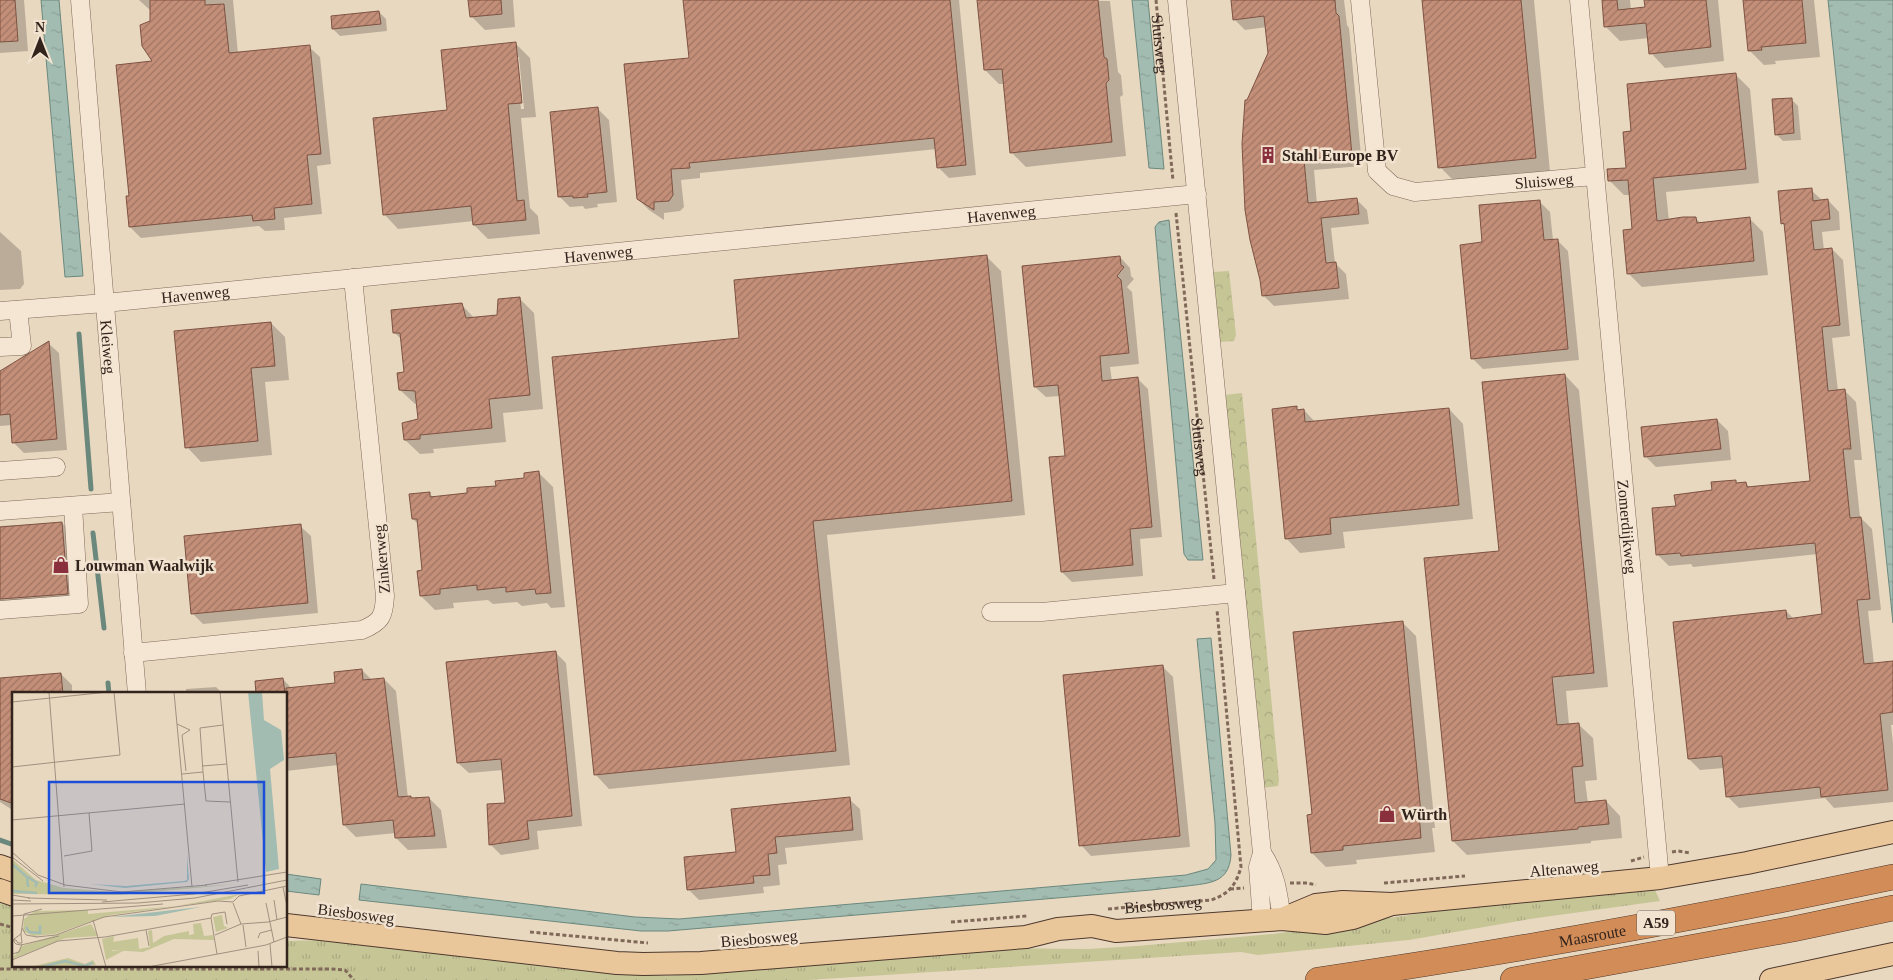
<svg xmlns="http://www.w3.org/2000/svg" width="1893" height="980" viewBox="0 0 1893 980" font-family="'Times New Roman',serif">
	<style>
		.grass { fill: url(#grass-tufts) }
		.forest { fill: url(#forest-crowns) }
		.water { fill: url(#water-ripples); stroke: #6b887d }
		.shadow { fill: #0003; fill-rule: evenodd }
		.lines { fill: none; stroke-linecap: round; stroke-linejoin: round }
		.stream { stroke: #6b887d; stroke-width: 5 }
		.building { fill: url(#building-hatch); stroke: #7d5242 }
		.minor-casing { stroke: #81695a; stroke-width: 19 }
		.major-casing { stroke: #4e392e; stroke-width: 24 }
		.highway-casing { stroke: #4e392e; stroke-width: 26 }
		.path { stroke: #81695a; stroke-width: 3; stroke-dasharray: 4 2.5; stroke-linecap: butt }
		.minor { stroke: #f5e6d3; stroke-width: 18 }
		.major { stroke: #eac79b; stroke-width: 22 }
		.highway { stroke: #d28c57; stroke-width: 25 }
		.labels { text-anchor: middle; stroke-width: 5; stroke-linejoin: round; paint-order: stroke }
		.shield { fill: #f1e3cf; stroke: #6b5d52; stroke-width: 1 }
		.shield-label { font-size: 15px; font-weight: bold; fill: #32241d }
		.street-label { font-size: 16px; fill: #32241d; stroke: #f1e3cf }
		.poi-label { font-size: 16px; font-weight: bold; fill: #32241d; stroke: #f1e3cf; text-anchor: start }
		.inset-river { fill: none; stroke: #a3bcb1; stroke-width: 2.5 }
		.inset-road { fill: none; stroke: #a0907f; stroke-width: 1 }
		.view { fill: #1d4ed8; fill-opacity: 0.15; stroke: #1d4ed8; stroke-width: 2.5 }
		.inset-edge { fill: none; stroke: #32241d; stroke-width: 2.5 }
	</style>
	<defs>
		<pattern id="grass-tufts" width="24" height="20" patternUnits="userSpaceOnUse" patternTransform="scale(1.25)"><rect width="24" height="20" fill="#c6c596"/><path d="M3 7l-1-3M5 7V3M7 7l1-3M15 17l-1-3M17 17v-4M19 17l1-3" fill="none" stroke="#aba981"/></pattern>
		<pattern id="forest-crowns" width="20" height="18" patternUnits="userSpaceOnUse" patternTransform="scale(1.25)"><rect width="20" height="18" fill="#c6c596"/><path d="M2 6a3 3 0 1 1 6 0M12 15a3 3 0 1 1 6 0" fill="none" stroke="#aba981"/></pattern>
		<pattern id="water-ripples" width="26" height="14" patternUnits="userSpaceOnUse" patternTransform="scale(1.25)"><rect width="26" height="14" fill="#a3bcb1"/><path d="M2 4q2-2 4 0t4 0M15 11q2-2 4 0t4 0" fill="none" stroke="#8da198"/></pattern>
		<pattern id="building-hatch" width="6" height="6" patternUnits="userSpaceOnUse" patternTransform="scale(1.25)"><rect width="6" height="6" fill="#c48f79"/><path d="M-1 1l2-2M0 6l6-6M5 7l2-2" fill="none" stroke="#a07563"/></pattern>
	</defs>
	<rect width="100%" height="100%" fill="#e9d8c0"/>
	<polygon class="grass" points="1655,890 1660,901 1530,919 1409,940 1258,955 1241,952 808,980 0,980 0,901 14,906 14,966 286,966 286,941 331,940 579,970 664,976 768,969 991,948 1088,949 1137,946 1273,934 1467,907"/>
	<g class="forest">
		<polygon points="1229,271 1236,335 1234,341 1219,342 1212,272"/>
		<polygon points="1242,393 1279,780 1278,786 1263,788 1224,395"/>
	</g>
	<g class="water">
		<polygon points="41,0 59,0 83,276 65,277"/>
		<polygon points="1132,0 1148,0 1164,169 1149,168"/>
		<polygon points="1828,0 1893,0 1893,623"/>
		<polygon points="1169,220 1203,560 1188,560 1184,554 1155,227 1159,222"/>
		<path d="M1211,638l20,217c-2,28 -21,28 -44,31 -12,1 -24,3 -36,4l-483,41h-27l-282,-31 2,-16 274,33 44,2 507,-44 22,-6 8,-9 -1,-37 -18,-184z"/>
		<polygon points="286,874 321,879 319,895 286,891"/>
	</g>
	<g class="shadow">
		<polygon points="0,0 24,0 28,51 0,53"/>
		<polygon points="139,0 233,0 238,54 309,47 320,57 331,164 317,166 322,214 284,218 285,230 265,231 259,226 141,238 130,227 130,197 154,62 151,11"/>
		<polygon points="469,0 513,0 515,27 485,30 471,16"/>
		<polygon points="684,0 959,0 976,175 949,178 938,167 937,149 700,173 700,178 681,180 684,207 680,211 664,213 664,220 649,210 638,199 690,59"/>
		<polygon points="978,0 1110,1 1118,72 1121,75 1123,95 1120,97 1126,156 1026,167 1011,152 1004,84 999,84 985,70"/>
		<polygon points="1232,0 1344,0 1347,25 1349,28 1362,166 1314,170 1317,204 1357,200 1367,210 1369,224 1331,228 1335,263 1346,274 1349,299 1274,306 1263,295 1248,101 1269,53 1267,27 1245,30 1234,19"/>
		<polygon points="1424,0 1534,0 1550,172 1454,181 1440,167"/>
		<polygon points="1603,0 1630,0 1631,10 1646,9 1645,0 1718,0 1724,61 1665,68 1651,53 1649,38 1620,41 1605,26"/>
		<polygon points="1744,0 1814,0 1820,57 1775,61 1776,64 1764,65 1750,51"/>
		<polygon points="379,12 386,19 387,31 340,36 333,29"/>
		<path d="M516,44l14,14 6,59 -15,1 9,90 8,8 2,18 -52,5 -14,-14v-4l-76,8 -14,-15 64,-103zM516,57h3l5,52h-3z"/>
		<polygon points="1736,75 1750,89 1759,183 1666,192 1669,221 1696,219 1701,223 1749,218 1763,232 1768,275 1642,287 1628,273 1634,230 1630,195 1624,195 1610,181 1627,169 1632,132"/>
		<polygon points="1791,99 1798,106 1801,140 1783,141 1776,134"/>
		<polygon points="598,109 609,120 617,202 597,204 598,207 585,209 583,206 570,207 559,196"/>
		<polygon points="1811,190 1823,201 1828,200 1839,212 1840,230 1822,232 1824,250 1832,249 1843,260 1850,336 1832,338 1838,391 1845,391 1856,402 1862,460 1854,460 1860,517 1872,529 1881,610 1868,611 1874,664 1893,662 1893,725 1891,725 1893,743 1893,802 1834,808 1825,798 1739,808 1727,796 1724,768 1700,770 1689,759 1786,611 1794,619 1824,615 1818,554 1693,567 1691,564 1669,566 1658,555 1677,507 1735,481 1738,484 1746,483 1750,488 1811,482 1786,227 1782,223"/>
		<polygon points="1539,201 1550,212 1553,240 1557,240 1568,251 1579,360 1483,369 1472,358 1484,244"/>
		<polygon points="0,232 21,251 24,284 20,289 0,290"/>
		<polygon points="987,257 1001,271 1025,515 827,535 850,765 609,789 595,774"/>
		<polygon points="1120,257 1130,268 1131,276 1134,279 1127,287 1132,292 1139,364 1110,367 1112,381 1137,378 1148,389 1162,537 1140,539 1143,576 1072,582 1062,572 1066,457 1060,396 1046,397 1035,387"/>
		<polygon points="519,298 534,313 543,409 503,413 506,442 433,449 434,453 420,454 405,440 419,420 417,404 415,404 400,390 405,374 402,340 395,333 461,304 475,319 498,316"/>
		<polygon points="271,323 285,337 289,380 265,382 272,455 201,462 187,447"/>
		<polygon points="48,343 59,353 67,450 24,453 13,442 12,425 0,426 0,372"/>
		<polygon points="1565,375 1579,390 1608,687 1566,691 1569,725 1578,724 1593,738 1597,780 1585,781 1588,803 1606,801 1620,816 1622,838 1591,841 1591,843 1467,855 1453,841 1500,552"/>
		<polygon points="1296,408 1299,411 1304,410 1316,423 1449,409 1463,424 1473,519 1343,532 1345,548 1300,553 1286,538"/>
		<polygon points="1717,420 1728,431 1731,460 1656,467 1645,456"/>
		<polygon points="539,473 553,487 565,607 551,608 547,603 522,606 517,602 493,604 488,600 453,603 454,608 435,610 421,596 423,572 418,524 413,519 429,493 434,498 469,495 525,479"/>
		<polygon points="62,523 73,534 78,605 4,612 0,619 0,526"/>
		<polygon points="300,526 311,536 318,613 203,624 193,614"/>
		<polygon points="1402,622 1416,636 1435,828 1432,828 1435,852 1356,860 1357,864 1326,867 1312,853 1313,815"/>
		<polygon points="555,652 566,663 582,826 537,831 539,849 501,855 490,844 506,804 503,770 469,773 458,763"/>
		<polygon points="1163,667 1173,677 1190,847 1091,856 1081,845"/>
		<polygon points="362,670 372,680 384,679 396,691 408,798 413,800 429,798 441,810 447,848 408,850 396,838 396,833 356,837 344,825 338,765 286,771 286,694 257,694 283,679 292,689 336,684"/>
		<polygon points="61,674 72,685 72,694 14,694 14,811 0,802 0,679"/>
		<polygon points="216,687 223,694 186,694 186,689"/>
		<polygon points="849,799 860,809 863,840 785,848 787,864 778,865 780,885 763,887 764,893 699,900 688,889 737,853"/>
	</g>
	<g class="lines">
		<g class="stream">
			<polyline points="79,334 91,489"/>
			<polyline points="93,533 104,628"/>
			<polyline points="108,683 109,694"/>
			<polyline points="0,840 14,845"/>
		</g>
	</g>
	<g class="building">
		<polygon points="0,0 15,0 18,41 0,42"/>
		<polygon points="150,0 205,0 205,5 224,4 229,53 310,45 321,154 307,155 312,204 274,208 275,219 253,221 252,215 129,227 126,196 129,196 116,65 152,61 142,46 140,25 150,21"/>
		<polygon points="468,0 501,0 502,14 470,17"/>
		<polygon points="683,0 950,0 966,165 937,168 934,138 689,163 690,168 671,169 673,195 669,201 654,202 654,210 637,199 624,64 689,58"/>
		<polygon points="977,0 1098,0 1104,57 1107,59 1109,80 1106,83 1112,142 1010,153 1002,69 984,70"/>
		<polygon points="1231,0 1335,0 1336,13 1339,16 1352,155 1304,160 1308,203 1357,198 1359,214 1321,218 1326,263 1336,262 1339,288 1262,296 1260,280 1250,240 1245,210 1242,144 1245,100 1247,100 1268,53 1264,16 1233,20"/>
		<polygon points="1422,0 1521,0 1536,158 1438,168"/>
		<polygon points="1602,0 1617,0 1618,10 1645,7 1644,0 1706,0 1711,47 1649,54 1646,23 1604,27"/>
		<polygon points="1743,0 1802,0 1806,43 1761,47 1762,50 1748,51"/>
		<polygon points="379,11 381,24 332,29 331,16"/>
		<polygon points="516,42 522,103 508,104 517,201 524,200 526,220 473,225 471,206 383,215 373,118 447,110 441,50"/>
		<polygon points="1736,73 1746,169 1653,178 1657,221 1683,217 1696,217 1697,223 1750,217 1754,261 1627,274 1623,230 1632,229 1628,180 1608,181 1607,169 1626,168 1623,132 1631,131 1627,84"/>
		<polygon points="1792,98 1794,133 1775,135 1772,99"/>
		<polygon points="598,107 607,192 587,194 588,197 573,198 573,196 558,197 550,112"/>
		<polygon points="1812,188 1813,201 1828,199 1830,219 1811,221 1814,250 1832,248 1840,325 1822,327 1828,391 1845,389 1851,449 1843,449 1850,518 1861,517 1870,599 1857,600 1864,664 1893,661 1893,712 1880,714 1888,790 1821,797 1820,787 1726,797 1722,756 1688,759 1673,622 1786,610 1787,619 1822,614 1815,543 1681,556 1680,553 1656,555 1652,508 1676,506 1674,495 1712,490 1711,482 1736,480 1736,483 1746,482 1747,487 1810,481 1784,223 1781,224 1778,191"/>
		<polygon points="1540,200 1544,240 1558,239 1568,349 1471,359 1460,245 1482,242 1479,205"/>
		<polygon points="987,255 1012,501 813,521 836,751 594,775 552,357 739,338 734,280"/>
		<polygon points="1120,256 1121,265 1124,267 1117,276 1121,280 1129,353 1100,356 1102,381 1138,377 1152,527 1130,529 1133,565 1061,572 1049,457 1065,456 1058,385 1034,387 1022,266"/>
		<polygon points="520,297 530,395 489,399 492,428 420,435 420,439 404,440 402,423 418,419 415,391 399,390 397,373 404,372 400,333 393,333 391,310 462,303 466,318 497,315 498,299"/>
		<polygon points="271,322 275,366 251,368 258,441 185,448 174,331"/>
		<polygon points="49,341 57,439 12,443 10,414 0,415 0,371"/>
		<polygon points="1565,374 1594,673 1552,677 1557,725 1579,723 1583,766 1572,767 1575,803 1606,800 1609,824 1578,827 1578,829 1452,841 1424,558 1499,551 1482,382"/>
		<polygon points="1297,406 1297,410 1304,409 1305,422 1449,408 1459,505 1330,518 1331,534 1285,539 1272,409"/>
		<polygon points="1717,419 1721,449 1644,457 1641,427"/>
		<polygon points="539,471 551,593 536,594 535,589 506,592 506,587 477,590 477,585 440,589 440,594 420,596 417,571 422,570 417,519 412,519 409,494 430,492 430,497 467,493 467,488 496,486 495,481 524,478 524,473"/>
		<polygon points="62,522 68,594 0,599 0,527"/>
		<polygon points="301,524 308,603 191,614 184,536"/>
		<polygon points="1403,621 1421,814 1419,814 1421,838 1343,846 1343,850 1311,853 1307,815 1312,814 1293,632"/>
		<polygon points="556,651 572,816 527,821 529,839 489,845 487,804 505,803 501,759 457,763 446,662"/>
		<polygon points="1163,665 1180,836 1079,846 1063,675"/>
		<polygon points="362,669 363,680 384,678 398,797 411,796 411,798 429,797 435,836 395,838 393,820 343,825 336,753 286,758 286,688 335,683 334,672"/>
		<polygon points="61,673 63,694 14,694 14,804 0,799 0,678"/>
		<polygon points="283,678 285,694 256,694 255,681"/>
		<polygon points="850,797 853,830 775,837 777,853 768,854 770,875 753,876 754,883 687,890 684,857 736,852 731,809"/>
	</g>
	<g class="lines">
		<g class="minor-casing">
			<g id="minor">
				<path id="s4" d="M80,0l57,694"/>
				<polyline points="1177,0 1262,853 1258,867 1262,920"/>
				<path id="s5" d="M1360,0l17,171 16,15 22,6 179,-16"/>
				<path id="s6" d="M1579,0l81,878"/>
				<path id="s7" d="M0,311l105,-8 1092,-109"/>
				<polyline points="0,347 22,346 18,310"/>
				<polyline points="0,471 56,467"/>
				<polyline points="0,511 121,502"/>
				<polyline points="0,610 79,604 73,506"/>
				<polyline points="991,612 1042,612 1236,593"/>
				<path d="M133,653l229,-23c19,-8 22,-13 23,-34l-32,-318"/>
				<path d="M1262,853c15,22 16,41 20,66"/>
			</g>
		</g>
		<g class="major-casing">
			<g id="major">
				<polyline points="0,866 14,871"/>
				<polyline points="0,890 14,895"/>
				<polyline points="1285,918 1316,905 1343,902 1392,904 1660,878 1747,863 1893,832"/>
				<polyline points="286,925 617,963 643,964 701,963 1026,937 1058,929 1092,926 1116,931 1282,919 1326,923 1353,918 1392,904"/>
				<polyline points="1771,980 1893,954"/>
			</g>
		</g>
		<g class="highway-casing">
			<g id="highway">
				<path id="s8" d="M1318,980c192,-28 384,-63 575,-103"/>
				<polyline points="1513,980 1793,929 1893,908"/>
			</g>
		</g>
		<g class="path">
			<path id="s1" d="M1156,0l17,181"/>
			<path id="s2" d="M1176,213l38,366"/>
			<polyline points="1672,852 1678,851 1690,853"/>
			<polyline points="1631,861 1644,857"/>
			<polyline points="1290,883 1307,883 1316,885"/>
			<polyline points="1384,883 1465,876"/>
			<polyline points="1230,889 1244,888"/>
			<path id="s3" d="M1108,909l103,-9c18,-6 25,-15 30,-33l-24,-257"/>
			<polyline points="951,922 1027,916"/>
			<polyline points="0,924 14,928"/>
			<polyline points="530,932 648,943"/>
			<polyline points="0,969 330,969 345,970 354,980"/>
		</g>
		<use href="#minor" class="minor"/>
		<use href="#major" class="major"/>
		<use href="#highway" class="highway"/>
	</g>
	<defs>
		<g id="building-bare" transform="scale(1.35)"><path d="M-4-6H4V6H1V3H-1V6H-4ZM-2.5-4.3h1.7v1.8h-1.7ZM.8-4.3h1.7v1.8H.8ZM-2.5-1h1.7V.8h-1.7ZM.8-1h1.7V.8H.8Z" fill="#8a2f3c" stroke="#f1e3cf" stroke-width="2.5" paint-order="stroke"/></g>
		<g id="shop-bare" transform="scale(1.35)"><path d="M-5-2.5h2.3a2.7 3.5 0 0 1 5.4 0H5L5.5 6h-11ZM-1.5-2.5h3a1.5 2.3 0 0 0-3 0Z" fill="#8a2f3c" stroke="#f1e3cf" stroke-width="2.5" paint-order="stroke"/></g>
	</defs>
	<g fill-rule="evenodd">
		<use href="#building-bare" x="1268" y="155"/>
		<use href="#shop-bare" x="61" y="565"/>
		<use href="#shop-bare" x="1387" y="814"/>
	</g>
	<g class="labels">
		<rect class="shield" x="1637" y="910.5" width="38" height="25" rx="4"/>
		<g class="shield-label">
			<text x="1656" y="928">A59</text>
		</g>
		<g class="street-label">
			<text dy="6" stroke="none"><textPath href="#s1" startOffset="44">Sluisweg</textPath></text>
			<text dy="6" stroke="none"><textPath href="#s5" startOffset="346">Sluisweg</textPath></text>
			<text dy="6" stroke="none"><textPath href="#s7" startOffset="1006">Havenweg</textPath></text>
			<text dy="6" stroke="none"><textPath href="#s7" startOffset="601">Havenweg</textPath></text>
			<text dy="6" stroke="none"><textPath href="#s7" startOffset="196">Havenweg</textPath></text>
			<text dy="6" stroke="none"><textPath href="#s4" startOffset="348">Kleiweg</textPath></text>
			<text dy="6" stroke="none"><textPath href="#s2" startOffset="235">Sluisweg</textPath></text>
			<text dy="6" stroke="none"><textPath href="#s6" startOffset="529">Zomerdijkweg</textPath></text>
			<text transform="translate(381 559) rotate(-95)" y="6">Zinkerweg</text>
			<text transform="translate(1564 868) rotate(-5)" y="6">Altenaweg</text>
			<text dy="6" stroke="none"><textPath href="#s3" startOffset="55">Biesbosweg</textPath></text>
			<text transform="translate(356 913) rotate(7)" y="6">Biesbosweg</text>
			<text dy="6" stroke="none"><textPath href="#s8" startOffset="278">Maasroute</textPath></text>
			<text transform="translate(759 938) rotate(-5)" y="6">Biesbosweg</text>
		</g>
		<g class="poi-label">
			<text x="1282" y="161">Stahl Europe BV</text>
			<text x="75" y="571">Louwman Waalwijk</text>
			<text x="1401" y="820">Würth</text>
		</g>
	</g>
	<g transform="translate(12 692)">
		<rect width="275" height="275" fill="#e9d8c0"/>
		<path d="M0,167l24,21 28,8 51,4 123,-8 -119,11 -102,-1h-5zM228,202l-10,5 -120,16 -55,19 -22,2 -10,-5 1,-12 11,-8 53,-1v4l89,-8zM210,223l2,11 4,2 -12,4 -3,-15zM189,231l3,13 9,-1 1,5 -40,-1 -31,13 -31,-2v-8l26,-4 1,11 11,-2 -2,-16 4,-1 1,13 11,-7 25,-5v4l5,-1 -1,-10zM79,232l7,12 -32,2 -54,21 10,-13zM56,266l17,6 8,-4 3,5 -66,2z" fill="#c6c596"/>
		<path d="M102,244l-2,15 13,-1 -19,10 -4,-21z" fill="#c6c596"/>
		<path d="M236,0h14l2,28 17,10 3,30 -14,9 9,100 -13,3zM175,162l2,25 -2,3 -62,6 -35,-4 36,2 58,-5 3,-1zM189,215l-46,9 -44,1 89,-10z" fill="#a3bcb1"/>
		<path class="inset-river" d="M0,172l15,13 1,10M16,185l9,6 -2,4M0,199l25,2M14,235l3,5 11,1v-8M30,275l23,-6 19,5 9,-3"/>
		<path class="inset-road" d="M37,0l15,195M162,0l18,195M208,0l18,190M0,10l96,-10M165,32l13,6 -8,5 4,36M211,33l-23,3 3,44 3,29 24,1M190,74l25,-2M0,75l108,-12 -6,-63M170,82l21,-2M0,128l173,-16M0,160l26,23 27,10 57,7 85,-7M52,164l28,-5 -3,-38M0,165l31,24M193,193l82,-13M271,195l4,19M0,203l18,3M16,206l79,2M0,208l19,1M262,208l3,20M90,210l92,-8 54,-9M221,211l8,21M254,211l8,39M0,212l126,-1 57,-5 92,-18M0,224l151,-12M199,226l6,36M81,228l13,47M231,233l3,22M10,236l4,7 11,2M134,238l3,16M9,242l3,-20 18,-5M203,243l26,-11 27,-2 19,-5M24,245l20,-2 48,-18 114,-16 15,1 6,-6 48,-10M246,246l2,-5 12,-3M0,248h4l2,3h4l-1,-9 -7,5v3l2,2 5,1 38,-9M258,252l2,23M246,259l1,16M0,262l7,-2 3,-8M0,268l46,-19 47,-4 106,-19 1,-4 13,-2 2,12M136,275l118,-22 21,-8"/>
		<path class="view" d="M37,90h215v111h-215z"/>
		<rect width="275" height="275" class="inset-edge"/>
	</g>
	<g transform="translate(40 40)" stroke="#f1e3cf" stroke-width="4" paint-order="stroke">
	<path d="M0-4L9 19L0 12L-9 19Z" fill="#32241d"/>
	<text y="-8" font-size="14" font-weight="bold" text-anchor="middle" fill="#32241d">N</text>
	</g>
</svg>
